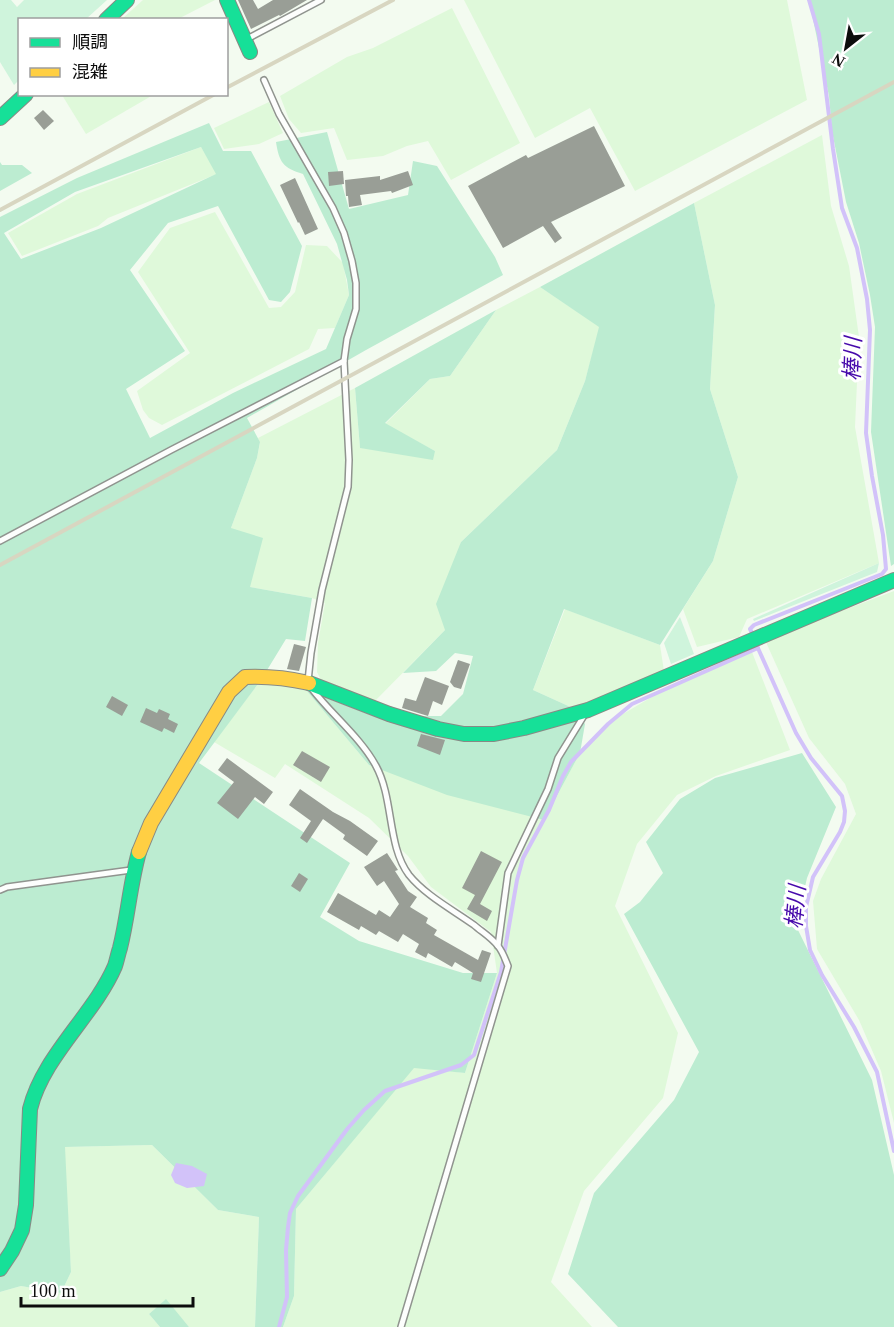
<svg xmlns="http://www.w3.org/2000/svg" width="894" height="1327" viewBox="0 0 894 1327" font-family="'Times New Roman','Noto Sans JP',serif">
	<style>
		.farmland { fill: #dff9da }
		.green { fill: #cff4dc }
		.forest { fill: #bcecd1; fill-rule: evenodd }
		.water { fill: #d2c2f9 }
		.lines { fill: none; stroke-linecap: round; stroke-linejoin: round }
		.stream { stroke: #d2c2f9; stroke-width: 4 }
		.building { fill: #999e96 }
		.lane-casing { stroke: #90948f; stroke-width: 8 }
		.fast-casing { stroke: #878a85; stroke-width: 16 }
		.slow-casing { stroke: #878a85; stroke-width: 16 }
		.lane { stroke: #fdfefd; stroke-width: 5 }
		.fast { stroke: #16e098; stroke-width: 14 }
		.slow { stroke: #ffcf43; stroke-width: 14 }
		.rail { stroke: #d8d6c1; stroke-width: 4 }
		.labels { text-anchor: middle; stroke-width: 6; stroke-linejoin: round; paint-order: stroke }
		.water-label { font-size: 22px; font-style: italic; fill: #4609ab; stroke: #fff }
	</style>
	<rect width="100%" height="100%" fill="#f3fbf0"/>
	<g class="farmland">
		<polygon points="143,0 215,0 178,19 122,19"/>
		<polygon points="464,0 787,0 807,100 635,191 590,108 535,138"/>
		<polygon points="452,8 520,143 451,180 428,141 407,146 383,156 347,160 334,128 301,133 289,119 280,96 347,57 373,48"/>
		<polygon points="62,95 153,95 86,134"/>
		<polygon points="269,102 283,133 259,144 224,149 214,128"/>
		<polygon points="822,135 831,206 849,266 859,337 855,427 879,563 747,619 739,637 697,647 683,609 713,561 738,477 710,389 715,305 694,203"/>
		<polygon points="201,147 217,174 108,218 98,226 22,256 8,233 77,194"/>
		<polygon points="215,212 269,308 281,307 295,292 306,245 327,246 343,263 349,295 335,328 318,329 309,349 162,425 149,418 143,410 137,391 190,353 138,272 170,228"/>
		<polygon points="540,287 600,327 585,381 557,450 461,542 445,630 373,703 323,684 317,672 318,643 325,603 312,598 250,587 231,528 257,458 260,443 258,438 355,388 360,448 435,451 385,424 430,379 450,376 496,310"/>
		<polygon points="894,591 894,1123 881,1071 859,1020 817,949 813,901 821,879 856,814 845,784 809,738 765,640"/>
		<polygon points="565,609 660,645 664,671 575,709 533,690"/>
		<polygon points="752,652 790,750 716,776 677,795 637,844 615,906 678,1033 663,1098 584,1191 551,1282 592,1327 283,1327 294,1296 296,1209 414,1067 465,1073 497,973 491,932 431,887 408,856 369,818 285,764 275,778 214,742 261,680 306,690 369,765 544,820 580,753 611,721 662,691"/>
		<polygon points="152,1145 218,1210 259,1217 255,1327 189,1327 165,1300 149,1314 160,1327 0,1327 0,1292 21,1286 61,1293 71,1272 64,1147"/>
	</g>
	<g class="green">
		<polygon points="0,0 11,0 17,7 24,0 107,0 86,19 20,20 19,80 14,85 0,62"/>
		<polygon points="879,563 877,572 754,621 753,619"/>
		<polygon points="680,617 694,654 671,664 664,643"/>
	</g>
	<g class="forest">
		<polygon points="809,0 894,0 894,564 891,566 871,432 875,327 870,295 859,243 846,202 832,131 829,96"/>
		<path d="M209,123l14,28h28l51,95 -12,46 -9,10 -12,-2 -51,-94 -50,17 -38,47 55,81 -59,38 24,49 83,-45 93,-44 23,-54 -2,-15 -10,-36 -34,-70c-20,-6 -24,-12 -27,-32l51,-10 22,77 59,-14 5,-34 24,5 58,91 8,18 -137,75 -119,68 13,24 -3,16 -26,70 32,10 -13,49 62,11 -7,43 -19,-2 -25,41 -62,83 151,100 -30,54 39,24 104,32h34l-32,100 -51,-5 -118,141 -2,87 -11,31h-28l4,-110 -41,-7 -66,-65 -87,2 6,125 -10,21 -40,-7 -21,6v-1075l77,-39zM201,147l15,27 -115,54 -80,31 -17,-26 71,-41z"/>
		<polygon points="0,162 2,165 22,165 32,173 0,191"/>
		<polygon points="694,203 715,305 710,389 738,477 713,561 660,645 564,609 533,690 575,709 585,724 580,753 544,820 447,795 369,765 306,690 373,716 441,716 463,694 473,656 455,653 436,671 403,673 445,630 436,604 461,542 557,450 585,381 599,327 540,287"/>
		<polygon points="496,310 450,376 430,379 385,423 435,451 433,460 360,448 355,388"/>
		<polygon points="802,753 836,807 807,878 796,926 872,1080 894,1175 894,1327 618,1327 568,1274 594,1193 674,1100 699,1052 624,914 640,902 663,873 646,842 680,799 715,778"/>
		<polygon points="166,1299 189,1327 160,1327 149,1314"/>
	</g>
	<polygon class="water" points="176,1163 192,1166 207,1174 204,1186 187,1188 175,1183 171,1175"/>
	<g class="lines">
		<g class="stream">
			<polyline points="753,635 750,629 754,625 882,574 886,569 883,535 872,476 866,433 870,330 867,299 857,248 842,208 833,149 819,34 809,0"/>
			<polyline points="757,646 796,733 811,758 842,796 845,811 844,822 840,832 813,877 806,907 806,926 810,950 822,975 854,1027 877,1072 894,1151"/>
			<polyline points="279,1327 287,1297 286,1250 288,1227 290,1213 298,1196 348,1128 364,1110 385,1091 461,1065 474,1055 501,972 517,880 523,858 549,810 563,776 571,762 608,724 632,704 758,648"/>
		</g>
	</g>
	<g class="building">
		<polygon points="238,0 253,0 258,9 273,0 307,0 280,16 279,15 251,29"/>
		<polygon points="43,110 54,121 44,130 34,118"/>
		<polygon points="594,126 625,186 551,222 562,238 555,243 543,226 503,248 468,186 526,155 528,158"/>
		<polygon points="343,171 344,184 329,186 328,172"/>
		<polygon points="408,171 413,185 392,193 391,191 360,195 362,205 349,207 348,196 346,196 345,180 380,176 380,180"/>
		<polygon points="295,178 318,229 305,235 299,222 298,223 280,185"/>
		<polygon points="294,644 306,647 299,671 287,669"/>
		<polygon points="458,660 470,664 461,689 454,687 450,682"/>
		<polygon points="425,677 449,686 442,705 433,701 428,716 402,708 405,698 416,701"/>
		<polygon points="112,696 128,705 122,716 106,707"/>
		<polygon points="146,708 157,713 159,709 170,714 168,719 178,724 174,733 164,728 162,732 140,722"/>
		<polygon points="421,734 445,740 440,755 417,746"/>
		<polygon points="302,751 330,767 321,782 293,765"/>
		<polygon points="227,758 273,792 264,804 255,797 238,819 217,803 234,782 218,770"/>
		<polygon points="300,789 333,812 350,821 378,841 367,856 343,839 345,835 323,819 307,843 300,838 311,821 289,805"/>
		<polygon points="481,851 502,862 480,904 492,911 487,921 467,909 475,895 462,888"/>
		<polygon points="387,853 398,870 395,871 408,891 417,897 410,907 428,918 426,923 437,930 434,935 478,960 482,950 491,953 481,982 471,979 473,973 455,962 452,967 428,953 426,958 415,952 419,944 403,934 398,942 379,931 376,935 361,926 359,930 327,912 338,893 376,915 379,910 390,917 399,904 384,881 377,886 364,867"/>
		<polygon points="299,873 308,879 300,892 291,886"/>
	</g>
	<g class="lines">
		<g class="lane-casing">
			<g id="lane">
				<polyline points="245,40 321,0"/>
				<polyline points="264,80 279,114 333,208 344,233 352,261 356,283 356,309 347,339 344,361 349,460 348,487 322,590 311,653 308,681"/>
				<polyline points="0,541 171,450 344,361"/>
				<path d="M312,689c20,26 49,49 64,77 18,33 11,80 33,109 16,20 44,35 65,50 8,7 17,12 24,21 5,6 7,13 10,20l-107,361"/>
				<polyline points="0,890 7,887 131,870"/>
				<polyline points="498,946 508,873 548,789 558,758 585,714"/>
			</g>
		</g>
		<g class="fast-casing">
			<g id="fast">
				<polyline points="227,0 250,52"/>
				<polyline points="106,20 127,0"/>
				<polyline points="0,118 26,94"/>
				<polyline points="309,683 389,714 438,729 464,734 494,734 524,728 588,710 894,580"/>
				<path d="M0,1269l12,-18 10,-21 4,-25 4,-96c13,-53 64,-94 85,-143 2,-6 3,-12 5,-18 8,-32 10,-64 19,-96"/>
			</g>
		</g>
		<g class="slow-casing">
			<path id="slow" d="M139,852l12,-29 78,-131 16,-15c22,-1 42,1 64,6"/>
		</g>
		<use href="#lane" class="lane"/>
		<use href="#fast" class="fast"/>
		<use href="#slow" class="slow"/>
		<g class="rail">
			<polyline points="226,88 393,0"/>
			<polyline points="0,210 215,94"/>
			<polyline points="0,565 894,82"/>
		</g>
	</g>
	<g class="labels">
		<g class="water-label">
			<text transform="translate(852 359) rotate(-88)" y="8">棒川</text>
			<text transform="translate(795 907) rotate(-85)" y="8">棒川</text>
		</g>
	</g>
	<rect x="18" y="18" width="210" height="78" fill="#ffffff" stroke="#9e9e9e" stroke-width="1.5"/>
	<rect x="30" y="38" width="30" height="9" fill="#16e098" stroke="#9e9e9e" stroke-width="1.5"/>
	<text x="72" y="48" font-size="18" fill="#0c0c0c">順調</text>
	<rect x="30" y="68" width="30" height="9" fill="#ffcf43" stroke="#9e9e9e" stroke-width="1.5"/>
	<text x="72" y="78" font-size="18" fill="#0c0c0c">混雑</text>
	<g transform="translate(846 48) rotate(211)" stroke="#ffffff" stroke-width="4.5" paint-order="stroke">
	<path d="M0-4.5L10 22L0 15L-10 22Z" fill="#0c0c0c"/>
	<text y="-9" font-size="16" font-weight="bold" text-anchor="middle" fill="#0c0c0c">N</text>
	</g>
	<path d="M21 1297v9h172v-9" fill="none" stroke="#0c0c0c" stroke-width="3"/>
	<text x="30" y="1297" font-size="18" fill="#0c0c0c" stroke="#ffffff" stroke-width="4.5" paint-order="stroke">100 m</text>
</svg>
